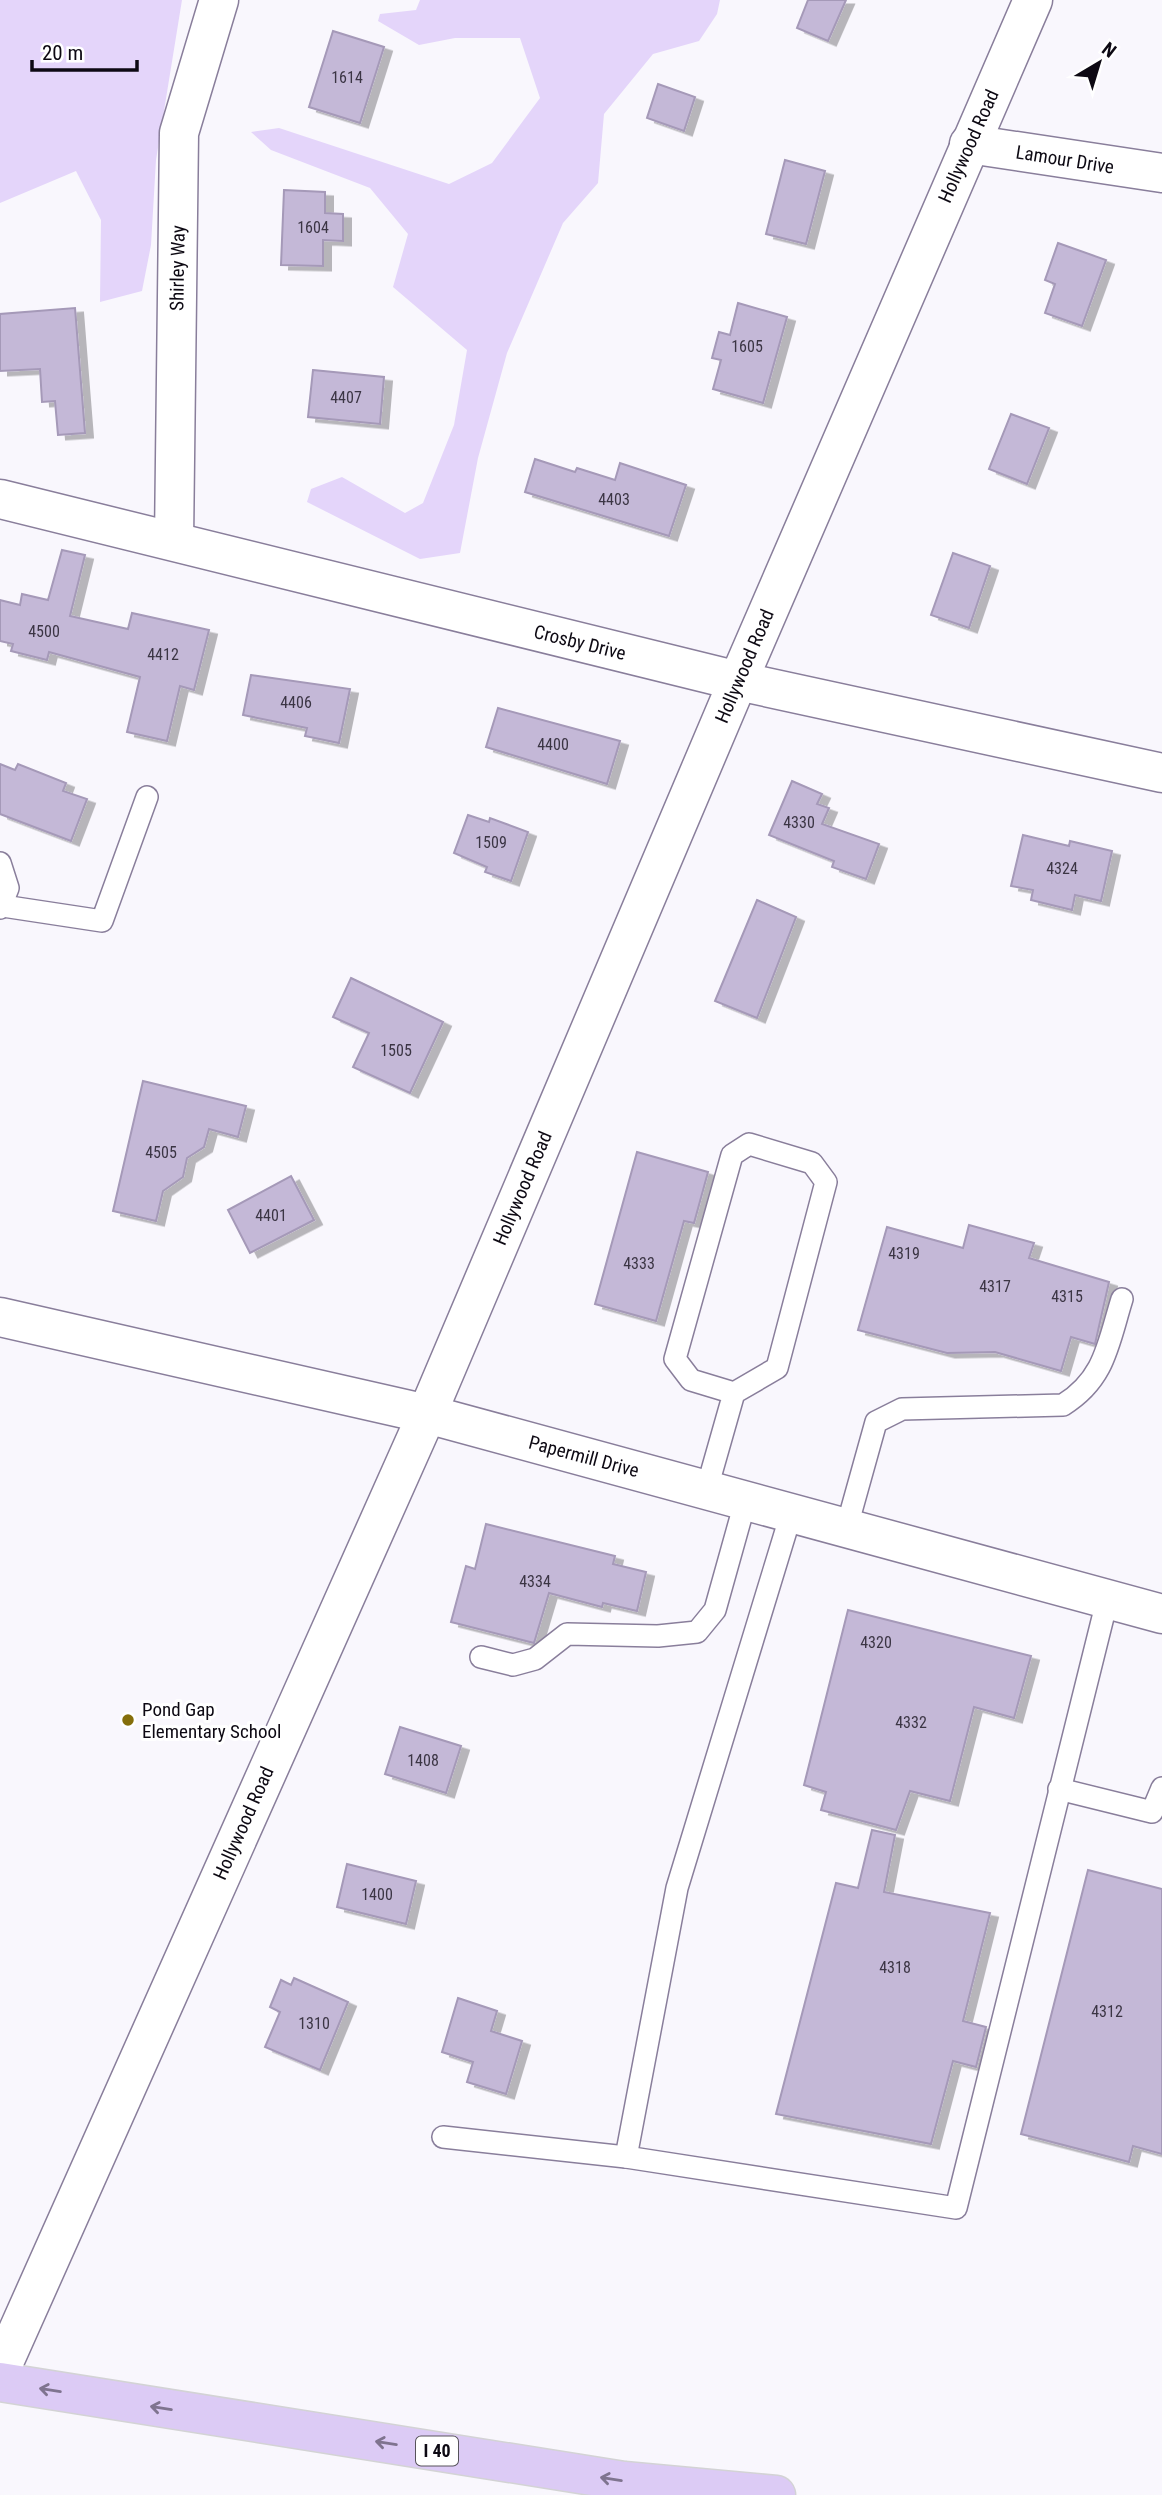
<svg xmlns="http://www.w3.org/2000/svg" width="1162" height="2495" viewBox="0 0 1162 2495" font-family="'Roboto Condensed',sans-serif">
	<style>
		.green { fill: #e4d5fa }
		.building { fill: #c4b8d7; stroke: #a599b8; stroke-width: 2; filter: url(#shadow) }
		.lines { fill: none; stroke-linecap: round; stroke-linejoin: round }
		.service-casing { stroke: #897e9b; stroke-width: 24 }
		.minor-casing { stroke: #897e9b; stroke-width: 41 }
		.tertiary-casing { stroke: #897e9b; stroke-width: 41 }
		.secondary-casing { stroke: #897e9b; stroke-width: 41 }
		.motorway-casing { stroke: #d3d3d5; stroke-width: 41 }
		.service { stroke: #fff; stroke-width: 21 }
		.minor { stroke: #fff; stroke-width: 38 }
		.tertiary { stroke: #fff; stroke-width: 38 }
		.secondary { stroke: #fff; stroke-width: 38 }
		.motorway { stroke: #dccbf5; stroke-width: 38 }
		.oneway { stroke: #7f748f }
		.poi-dot { fill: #856e0b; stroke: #fff; stroke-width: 2.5 }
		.labels { text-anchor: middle; stroke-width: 6; stroke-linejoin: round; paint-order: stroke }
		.number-label { font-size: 16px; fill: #3b3544 }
		.shield { fill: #fff; stroke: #56535a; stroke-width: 2 }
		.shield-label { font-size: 18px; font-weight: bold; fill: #0d0913 }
		.street-label { font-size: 19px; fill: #0d0913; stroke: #fff }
		.poi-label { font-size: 19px; fill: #0d0913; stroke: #fff; text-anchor: start }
	</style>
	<defs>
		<filter id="shadow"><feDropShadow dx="8" dy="4.5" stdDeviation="0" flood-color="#0004"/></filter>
	</defs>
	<rect width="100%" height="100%" fill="#f9f7fd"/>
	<g class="green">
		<polygon points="0,0 182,0 156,160 151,245 142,291 100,302 101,220 76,171 0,203"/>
		<polygon points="420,0 720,0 717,14 699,41 653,54 604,114 598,183 563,223 507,353 478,458 460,553 420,559 307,502 311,489 342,477 405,513 423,503 454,425 467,350 393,287 408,234 370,188 271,150 251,132 279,128 449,184 492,163 540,98 520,38 455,38 419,45 378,21 380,14 416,10"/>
	</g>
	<g class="building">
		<polygon points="808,0 846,0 828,41 797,28"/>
		<polygon points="333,31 384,47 360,123 309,107"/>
		<polygon points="658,84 695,97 684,131 647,118"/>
		<polygon points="785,160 825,171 806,244 766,234"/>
		<polygon points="284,190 325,192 325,213 343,214 343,241 323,240 323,266 281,265"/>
		<polygon points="1058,243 1106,260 1082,326 1045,313 1055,284 1045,280"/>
		<polygon points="738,303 787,317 763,403 713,389 721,360 712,358 719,332 730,335"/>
		<polygon points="75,308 85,433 58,435 55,401 42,402 40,369 0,371 0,314"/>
		<polygon points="313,370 384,377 380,424 308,417"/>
		<polygon points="1011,414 1049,428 1027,484 989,469"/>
		<polygon points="535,459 575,472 577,468 615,480 620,463 686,485 669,536 525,492"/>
		<polygon points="62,550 85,555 70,616 128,629 132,613 209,630 194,690 180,686 167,741 127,732 140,677 49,652 47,660 11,651 13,644 0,641 0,600 20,605 22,594 48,600"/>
		<polygon points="953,553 990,566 969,628 931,615"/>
		<polygon points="251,675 350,689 339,743 305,736 307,728 243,715"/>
		<polygon points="498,708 620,741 607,784 486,747"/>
		<polygon points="0,764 15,770 18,764 66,783 63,791 87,799 71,841 0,814"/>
		<polygon points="792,781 822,794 817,804 829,808 822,824 879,844 866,879 832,867 834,861 769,835"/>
		<polygon points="468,815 489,822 490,818 528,832 511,881 485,872 487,867 454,853"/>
		<polygon points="1023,835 1069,846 1070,841 1112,851 1101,901 1075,895 1072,910 1031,900 1033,890 1011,886"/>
		<polygon points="757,900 796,917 757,1018 715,1001"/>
		<polygon points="351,978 443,1022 410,1093 353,1067 369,1033 333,1017"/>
		<polygon points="143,1081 246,1106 238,1137 209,1129 204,1147 187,1158 183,1177 163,1191 156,1221 113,1211"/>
		<polygon points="637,1152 708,1172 694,1223 684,1221 656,1321 595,1304"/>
		<polygon points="291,1176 314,1220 250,1253 228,1210"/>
		<polygon points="969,1225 1034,1243 1029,1258 1109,1282 1095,1344 1071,1337 1061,1371 995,1352 947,1353 858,1330 887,1227 963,1248"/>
		<polygon points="486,1524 615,1556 613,1564 646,1572 637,1611 603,1603 602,1607 549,1593 534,1643 451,1622 466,1566 475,1569"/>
		<polygon points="848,1610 1031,1656 1014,1718 974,1707 950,1801 910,1791 896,1830 821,1810 826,1792 804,1785"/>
		<polygon points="400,1727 461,1746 446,1793 385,1774"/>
		<polygon points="872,1830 895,1835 884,1892 990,1913 963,2021 986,2027 976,2067 953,2061 931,2144 776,2114 836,1883 858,1888"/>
		<polygon points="347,1864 416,1881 406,1924 337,1907"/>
		<polygon points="1088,1870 1162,1889 1162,2154 1133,2146 1129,2162 1021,2134"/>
		<polygon points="294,1978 348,2002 320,2070 265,2047 280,2012 270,2007 281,1980 291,1985"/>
		<polygon points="458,1998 497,2011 491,2031 522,2041 506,2094 467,2082 473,2062 442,2052"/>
	</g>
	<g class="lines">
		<g class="service-casing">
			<g id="service">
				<polyline points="0,863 8,888 0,908"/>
				<polyline points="3,906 102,921 147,797"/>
				<polyline points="707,1488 734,1393 777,1368 826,1182 812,1163 749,1144 732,1155 675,1359 691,1380 734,1393"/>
				<polyline points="792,1511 677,1888 626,2157 956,2208 1108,1597"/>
				<path d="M847,1526l29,-104 26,-13 161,-4c42,-26 45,-61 59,-106"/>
				<polyline points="481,1657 513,1665 535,1659 567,1634 658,1636 697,1632 715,1610 746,1499"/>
				<polyline points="1059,1789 1152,1812 1162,1788"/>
				<polyline points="443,2137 626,2157"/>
			</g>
		</g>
		<g class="minor-casing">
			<g id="minor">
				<polyline points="969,144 1162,173"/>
				<polyline points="0,499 738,681 1162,773"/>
				<polyline points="174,541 179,133 219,0"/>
			</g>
		</g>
		<g class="tertiary-casing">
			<polyline id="tertiary" points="0,2371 427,1414 738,681 1033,0"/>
		</g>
		<g class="secondary-casing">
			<polyline id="secondary" points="0,1317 427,1414 1162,1614"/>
		</g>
		<g class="motorway-casing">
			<polyline id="motorway" points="0,2382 624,2481 776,2495"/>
		</g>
		<use href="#service" class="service"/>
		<use href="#minor" class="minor"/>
		<use href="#tertiary" class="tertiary"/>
		<use href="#secondary" class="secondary"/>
		<use href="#motorway" class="motorway"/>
	</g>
	<defs><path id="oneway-shaft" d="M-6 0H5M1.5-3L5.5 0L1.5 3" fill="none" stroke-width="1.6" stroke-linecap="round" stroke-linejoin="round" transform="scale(1.75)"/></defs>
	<g class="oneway">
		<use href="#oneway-shaft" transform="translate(50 2390) rotate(-171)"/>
		<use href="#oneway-shaft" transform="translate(161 2408) rotate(-171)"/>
		<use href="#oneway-shaft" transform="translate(386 2443) rotate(-171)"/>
		<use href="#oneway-shaft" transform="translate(611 2479) rotate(-171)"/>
	</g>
	<circle class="poi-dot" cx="128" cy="1720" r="7"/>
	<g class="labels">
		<g class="number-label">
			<text x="347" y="83">1614</text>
			<text x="313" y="233">1604</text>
			<text x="747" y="352">1605</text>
			<text x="346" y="403">4407</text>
			<text x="614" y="505">4403</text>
			<text x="44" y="637">4500</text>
			<text x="163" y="660">4412</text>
			<text x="296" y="708">4406</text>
			<text x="553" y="750">4400</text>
			<text x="799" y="828">4330</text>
			<text x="491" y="848">1509</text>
			<text x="1062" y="874">4324</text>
			<text x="396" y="1056">1505</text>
			<text x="161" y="1158">4505</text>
			<text x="271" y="1221">4401</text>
			<text x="904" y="1259">4319</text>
			<text x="639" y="1269">4333</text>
			<text x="995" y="1292">4317</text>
			<text x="1067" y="1302">4315</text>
			<text x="535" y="1587">4334</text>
			<text x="876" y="1648">4320</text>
			<text x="911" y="1728">4332</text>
			<text x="423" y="1766">1408</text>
			<text x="377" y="1900">1400</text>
			<text x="895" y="1973">4318</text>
			<text x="1107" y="2017">4312</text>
			<text x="314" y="2029">1310</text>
		</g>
		<rect class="shield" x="416" y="2436.5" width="42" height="29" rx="5"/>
		<g class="shield-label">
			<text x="437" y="2457">I 40</text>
		</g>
		<g class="street-label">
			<text transform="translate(968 146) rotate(-66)" y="7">Hollywood Road</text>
			<text transform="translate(1065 159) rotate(9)" y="7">Lamour Drive</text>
			<text transform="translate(177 268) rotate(-89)" y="7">Shirley Way</text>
			<text transform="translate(580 642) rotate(14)" y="7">Crosby Drive</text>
			<text transform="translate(744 666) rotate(-67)" y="7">Hollywood Road</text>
			<text transform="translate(522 1188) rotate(-67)" y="7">Hollywood Road</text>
			<text transform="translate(584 1456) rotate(15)" y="7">Papermill Drive</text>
			<text transform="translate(243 1823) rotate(-66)" y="7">Hollywood Road</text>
		</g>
		<g class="poi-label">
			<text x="142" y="1716">Pond Gap<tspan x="142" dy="22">Elementary School</tspan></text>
		</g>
	</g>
	<g transform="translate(1099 63) rotate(38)" stroke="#ffffff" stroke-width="5" paint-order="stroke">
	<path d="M0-5L12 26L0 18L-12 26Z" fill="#0d0913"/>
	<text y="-10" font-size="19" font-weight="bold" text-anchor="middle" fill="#0d0913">N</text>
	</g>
	<path d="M32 60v10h105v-10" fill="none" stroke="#0d0913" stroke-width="3.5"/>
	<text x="42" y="60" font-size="21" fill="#0d0913" stroke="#ffffff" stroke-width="5" paint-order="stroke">20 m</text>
</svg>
